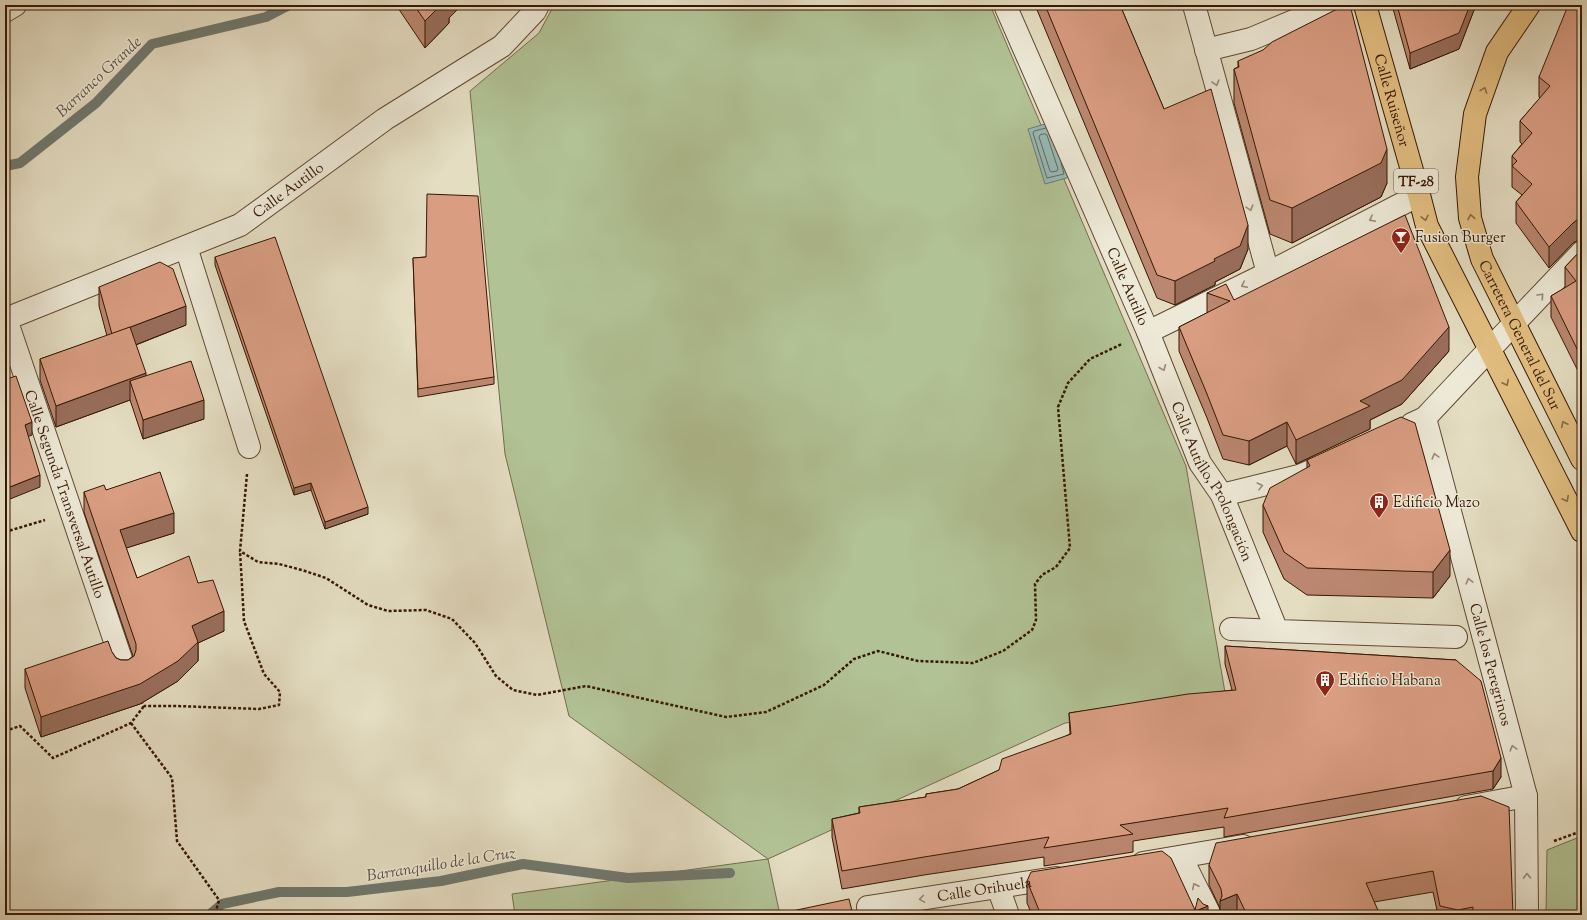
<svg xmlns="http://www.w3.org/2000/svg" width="1587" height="920" viewBox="0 0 1587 920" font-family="'Sorts Mill Goudy',serif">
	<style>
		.green { fill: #b1c295; stroke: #746c4c }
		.water { fill: #96bbb8; stroke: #70796f }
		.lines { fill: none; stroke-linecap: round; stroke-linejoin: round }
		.shore { stroke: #66695d; stroke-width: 1 }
		.stream { stroke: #70796f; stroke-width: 10 }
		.minor-casing { stroke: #624832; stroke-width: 24 }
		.major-casing { stroke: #371702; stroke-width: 24 }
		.path { stroke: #371702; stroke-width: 2.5; stroke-dasharray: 3 2; stroke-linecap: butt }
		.minor { stroke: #ede9d7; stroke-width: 22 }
		.major { stroke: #e2be81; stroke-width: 22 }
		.wall { fill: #bb8770; stroke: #371702 }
		.shaded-wall { fill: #986e5b; stroke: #371702 }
		.building { fill: #d99d82; stroke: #371702 }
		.oneway { stroke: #9b8a77 }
		.oneway2 { stroke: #8c6a42 }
		.labels { text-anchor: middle; stroke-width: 3; stroke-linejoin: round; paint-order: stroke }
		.shield { fill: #ede9d7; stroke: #6e5642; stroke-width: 1 }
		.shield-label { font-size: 14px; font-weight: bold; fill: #371702 }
		.street-label { font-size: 15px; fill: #371702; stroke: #ede9d7 }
		.poi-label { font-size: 15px; fill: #371702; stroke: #ede9d7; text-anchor: start }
		.water-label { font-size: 16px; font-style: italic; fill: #585042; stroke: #ede9d7 }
	</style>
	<rect width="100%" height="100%" fill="#e4ddc2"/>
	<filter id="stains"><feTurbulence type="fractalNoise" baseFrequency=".005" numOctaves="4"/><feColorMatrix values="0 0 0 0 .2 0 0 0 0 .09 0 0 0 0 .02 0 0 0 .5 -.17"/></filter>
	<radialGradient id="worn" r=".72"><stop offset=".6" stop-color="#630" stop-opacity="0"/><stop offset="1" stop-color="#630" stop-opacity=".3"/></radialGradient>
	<g class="green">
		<polygon points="554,5 990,5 1186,466 1227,704 1065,723 768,859 780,915 515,915 512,894 768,859 569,716 505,454 470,91 539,33"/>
		<polygon points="1582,836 1582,915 1546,915 1547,850"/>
	</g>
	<polygon class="water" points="1052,122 1070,177 1045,184 1028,129"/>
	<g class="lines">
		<g class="shore">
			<polyline points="1046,128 1034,131 1033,133 1047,178 1064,174 1061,163"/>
			<polygon points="1045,134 1047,135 1058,169 1057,171 1052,172 1050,171 1039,137 1040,135"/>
		</g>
		<g class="stream">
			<polyline points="5,166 20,163 96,103 152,44 266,17 289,5"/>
			<polyline points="209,915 222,904 279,892 347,892 441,881 523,864 628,878 730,873"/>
		</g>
		<g class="minor-casing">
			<g id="minor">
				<path id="s1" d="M1005,5l143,327 52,131 22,32 55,136 179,6"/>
				<polyline points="1194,5 1268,273"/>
				<polyline points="5,11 15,5"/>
				<polyline points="1206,50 1251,39 1325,8"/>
				<polyline points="186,247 249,447"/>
				<polyline points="1148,332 1268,273 1419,195"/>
				<path id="s2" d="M1425,418l101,378 1,119"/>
				<path d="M1412,424l13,-6c52,-56 105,-111 157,-166"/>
				<polyline points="1222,495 1299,476 1313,470"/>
				<polyline points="1231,629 1277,631"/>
				<path id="s3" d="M124,668l-118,-349 234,-94 145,-106 117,-73 33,-35 3,-6"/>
				<polyline points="1466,807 1526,796"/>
				<polyline points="1181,857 1210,915"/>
				<polyline points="1143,863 1243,846"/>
				<polyline points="998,887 1008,915"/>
				<path id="s4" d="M870,915l-2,-8 188,-29"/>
			</g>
		</g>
		<g class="major-casing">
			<g id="major">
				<path id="s5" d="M1365,5l54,190 8,31 155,305"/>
				<path id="s6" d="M1529,5l-32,47 -22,62 -8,63 3,41 12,41 100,200"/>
			</g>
		</g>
		<g class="path">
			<polyline points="247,474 240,551 258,562 279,564 302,570 326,578 368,605 388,611 426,610 452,619 475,643 496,676 513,690 537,695 586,686 726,717 766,712 824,685 854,659 878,651 918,661 973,663 1003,651 1032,630 1036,620 1035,584 1042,575 1056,567 1070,548 1058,407 1068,383 1090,359 1122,344"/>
			<polyline points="5,532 45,520"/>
			<polyline points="141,701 144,706 176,706 259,709 279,705 280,692 264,674 244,621 240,551"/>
			<polyline points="131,723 172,778 177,841 219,900 215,915"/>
			<polyline points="5,731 20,726 53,758 131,723 144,706"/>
			<polyline points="1554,841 1582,831"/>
		</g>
		<use href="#minor" class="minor"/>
		<use href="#major" class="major"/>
	</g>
	<g class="wall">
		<polygon points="396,5 462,5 449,18 449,23 425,48"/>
		<polygon points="1035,5 1120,5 1164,109 1248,249 1240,269 1215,282 1215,285 1175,305 1157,298"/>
		<polygon points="1392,5 1483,5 1483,6 1474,10 1459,49 1410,69"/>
		<polygon points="1582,5 1582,240 1578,240 1573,243 1549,268 1516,223 1516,202 1522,195 1512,187 1512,156 1522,144 1520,142 1520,121 1540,98 1539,97 1539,77"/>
		<polygon points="1238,61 1387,183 1381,197 1292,243 1270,234 1234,103 1234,69 1238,67"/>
		<polygon points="1582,249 1582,379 1551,317 1551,296 1565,288 1565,267"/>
		<polygon points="215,257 368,514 325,529 311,490 294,495 215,265"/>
		<polygon points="426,257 494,377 494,384 418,397 413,258"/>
		<polygon points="99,287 186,325 136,345 146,376 204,419 143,439 130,400 56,427 40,380 40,359 107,336 99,306"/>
		<polygon points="1207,293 1234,300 1449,351 1402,404 1370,420 1370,429 1296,464 1287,446 1249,465 1223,459 1207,418 1179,351 1179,327 1207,313"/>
		<polygon points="1307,460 1450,576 1433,598 1307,595 1284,579 1263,532 1263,505 1307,468"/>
		<polygon points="106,490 174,533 126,548 137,578 198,583 224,631 198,643 198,661 178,681 140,704 41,737 25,688 25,669 112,652 116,658 121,660 128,660 133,656 84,512 84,492"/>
		<polygon points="1225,646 1456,660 1501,777 1493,789 1224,837 1224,827 1133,841 1133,852 1044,866 1044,857 924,875 842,889 832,837 832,819 859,813 859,807 926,797 926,794 958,789 999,770 1070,734 1069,713 1232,690 1225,664"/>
		<polygon points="1481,796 1513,915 1438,915 1433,892 1374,902 1380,915 1220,915 1220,908 1209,885 1209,865"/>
		<polygon points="1027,881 1195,910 1208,915 1032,915 1027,903"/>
	</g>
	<g class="shaded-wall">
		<polygon points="441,5 462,5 449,18 449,23 425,48 425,21"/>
		<polygon points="1470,5 1483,5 1483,6 1474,10 1459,49 1410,69 1410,53"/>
		<polygon points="1387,149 1387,183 1381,197 1292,243 1292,208"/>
		<polygon points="1578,219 1578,240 1573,243 1549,268 1549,247 1573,223"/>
		<polygon points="1248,225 1248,249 1240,269 1215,282 1215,285 1175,305 1175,281 1214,259"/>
		<polygon points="186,306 186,325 112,354 112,334"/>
		<polygon points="1449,327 1449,351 1402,404 1370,420 1370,429 1296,464 1296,440 1360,401"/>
		<polygon points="146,373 146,394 130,381 130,400 56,427 56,406"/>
		<polygon points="204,400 204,419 143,439 143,420"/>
		<polygon points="32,422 32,435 25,438 25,425"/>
		<polygon points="1287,422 1287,446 1249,465 1249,441"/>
		<polygon points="40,475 40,487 5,501 5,489"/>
		<polygon points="311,483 311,490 294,495 294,488"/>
		<polygon points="368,507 368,514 325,529 325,522"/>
		<polygon points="174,513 174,533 120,550 120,530"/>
		<polygon points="1450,550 1450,576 1433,598 1433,572"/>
		<polygon points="224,611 224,631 198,643 198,661 178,681 140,704 41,737 41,717 192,626"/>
		<polygon points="1501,758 1501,777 1493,789 1493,771"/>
		<polygon points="1237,894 1237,914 1220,915 1220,901"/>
		<polygon points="1208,906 1208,915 1186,915"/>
	</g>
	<g class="building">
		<polygon points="414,5 441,5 425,21"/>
		<polygon points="1045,5 1120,5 1164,109 1211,89 1248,225 1240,246 1214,259 1215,261 1175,281 1157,275"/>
		<polygon points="1345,5 1350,5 1387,149 1381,163 1292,208 1270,200 1234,69 1239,67 1238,61 1263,50 1272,42"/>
		<polygon points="1397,5 1470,5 1459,33 1410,53"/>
		<polygon points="1569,5 1582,5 1582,219 1578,219 1573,223 1549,247 1516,202 1532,184 1512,166 1517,161 1512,156 1532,133 1520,121 1550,86 1539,77 1567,8"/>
		<polygon points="427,194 478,196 494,377 418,389 413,258 426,257"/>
		<polygon points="1405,215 1449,327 1402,380 1360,401 1370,406 1296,440 1287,422 1249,441 1223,435 1207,394 1179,327 1230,301 1207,293 1226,284 1234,300"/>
		<polygon points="275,237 368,507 325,522 311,483 294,488 215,257"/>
		<polygon points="1582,249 1582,359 1551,296 1576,281 1565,267"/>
		<polygon points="160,262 173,269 186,306 112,334 99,287"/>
		<polygon points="130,327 146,373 56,406 40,359"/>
		<polygon points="191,361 204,400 143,420 130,381"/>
		<polygon points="5,362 10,378 16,376 32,422 25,425 40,475 5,489"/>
		<polygon points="1401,417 1415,423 1450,550 1433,572 1307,568 1284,552 1263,505 1270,488 1310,466 1307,460"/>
		<polygon points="160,472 174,513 120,530 137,578 189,556 198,583 213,580 224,611 192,626 198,642 178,661 140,684 41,717 25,669 108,641 112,652 116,658 121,660 128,660 134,656 136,650 136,644 84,492 104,485 106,490"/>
		<polygon points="1225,646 1456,660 1481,681 1501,758 1493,771 1224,818 1228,808 1120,825 1133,834 1044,848 1049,837 924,857 842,871 832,819 860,813 859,807 926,797 926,794 958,789 999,770 1002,759 1071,734 1069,713 1188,694 1236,690"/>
		<polygon points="1481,796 1509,807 1513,915 1473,915 1473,907 1458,910 1440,906 1433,871 1366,883 1380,915 1247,915 1237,894 1220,901 1222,896 1221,889 1209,865 1216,843"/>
		<polygon points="1162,851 1171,858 1195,910 1198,898 1203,904 1208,906 1186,915 1041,915 1027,881 1031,872"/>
		<polygon points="849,899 853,915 793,915 792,911"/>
	</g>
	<defs><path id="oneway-chevron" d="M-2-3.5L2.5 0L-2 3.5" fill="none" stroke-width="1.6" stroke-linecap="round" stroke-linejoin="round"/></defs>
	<g class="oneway">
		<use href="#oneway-chevron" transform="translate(1216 83) rotate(74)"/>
		<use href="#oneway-chevron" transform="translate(1250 208) rotate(74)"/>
		<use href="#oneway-chevron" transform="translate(1372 219) rotate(153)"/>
		<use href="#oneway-chevron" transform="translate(1244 285) rotate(154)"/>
		<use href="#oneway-chevron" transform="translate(1541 296) rotate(-47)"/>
		<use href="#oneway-chevron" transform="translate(1163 368) rotate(68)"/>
		<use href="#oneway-chevron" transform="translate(1435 456) rotate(-105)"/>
		<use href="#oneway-chevron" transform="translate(1260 486) rotate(-14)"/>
		<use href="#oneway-chevron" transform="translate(1469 581) rotate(-105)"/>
		<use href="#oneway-chevron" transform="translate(1513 748) rotate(-105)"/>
		<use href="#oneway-chevron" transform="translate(1527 876) rotate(-91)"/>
		<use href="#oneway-chevron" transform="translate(1195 886) rotate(-117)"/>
		<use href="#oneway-chevron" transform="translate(922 899) rotate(171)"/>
	</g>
	<g class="oneway2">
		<use href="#oneway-chevron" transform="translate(1484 90) rotate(-70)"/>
		<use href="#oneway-chevron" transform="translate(1471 217) rotate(-100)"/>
		<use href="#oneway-chevron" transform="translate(1425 218) rotate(77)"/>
		<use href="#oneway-chevron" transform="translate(1506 383) rotate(63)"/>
		<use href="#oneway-chevron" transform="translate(1564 424) rotate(-117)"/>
		<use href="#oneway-chevron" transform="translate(1566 499) rotate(63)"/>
	</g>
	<defs>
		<g id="bar-pin" transform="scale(1)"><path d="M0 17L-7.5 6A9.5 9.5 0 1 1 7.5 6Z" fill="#8f2418" stroke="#ede9d7"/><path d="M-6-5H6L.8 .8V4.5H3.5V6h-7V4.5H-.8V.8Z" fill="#fff"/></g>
		<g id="building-pin" transform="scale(1)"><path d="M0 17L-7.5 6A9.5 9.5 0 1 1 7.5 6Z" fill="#8f2418" stroke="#ede9d7"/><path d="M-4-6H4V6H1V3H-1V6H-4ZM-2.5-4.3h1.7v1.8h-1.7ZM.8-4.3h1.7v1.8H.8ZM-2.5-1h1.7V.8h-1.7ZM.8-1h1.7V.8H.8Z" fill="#fff"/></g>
	</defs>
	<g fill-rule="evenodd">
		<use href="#bar-pin" x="1401" y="237"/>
		<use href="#building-pin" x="1379" y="502"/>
		<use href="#building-pin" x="1325" y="680"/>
	</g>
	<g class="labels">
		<rect class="shield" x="1394" y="169" width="44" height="24" rx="3"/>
		<g class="shield-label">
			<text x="1416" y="186">TF-28</text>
		</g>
		<g class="street-label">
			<text dy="5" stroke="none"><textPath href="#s5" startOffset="99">Calle Ruiseñor</textPath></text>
			<text dy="5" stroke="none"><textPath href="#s3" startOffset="680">Calle Autillo</textPath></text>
			<text dy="5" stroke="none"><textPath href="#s1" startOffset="307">Calle Autillo</textPath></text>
			<text dy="5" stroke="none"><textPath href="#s6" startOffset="355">Carretera General del Sur</textPath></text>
			<text dy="5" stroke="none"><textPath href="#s1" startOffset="520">Calle Autillo, Prolongación</textPath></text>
			<text transform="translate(65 494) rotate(71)" y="5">Calle Segunda Transversal Autillo</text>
			<text dy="5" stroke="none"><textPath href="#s2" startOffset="255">Calle los Peregrinos</textPath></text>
			<text dy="5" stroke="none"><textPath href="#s4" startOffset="126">Calle Orihuela</textPath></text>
		</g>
		<g class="poi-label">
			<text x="1415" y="242">Fusion Burger</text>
			<text x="1393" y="507">Edificio Mazo</text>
			<text x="1339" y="685">Edificio Habana</text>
		</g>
		<g class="water-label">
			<text transform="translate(98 76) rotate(-43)" y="6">Barranco Grande</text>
			<text transform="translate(441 863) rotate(-9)" y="6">Barranquillo de la Cruz</text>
		</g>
	</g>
	<rect width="1587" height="920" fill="none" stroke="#e4ddc2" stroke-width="20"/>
	<rect x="6" y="6" width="1575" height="908" fill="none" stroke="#371702" stroke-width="2"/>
	<rect x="10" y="10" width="1567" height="900" fill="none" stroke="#371702"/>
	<rect width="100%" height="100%" filter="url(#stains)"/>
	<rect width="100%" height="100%" fill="url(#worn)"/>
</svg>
